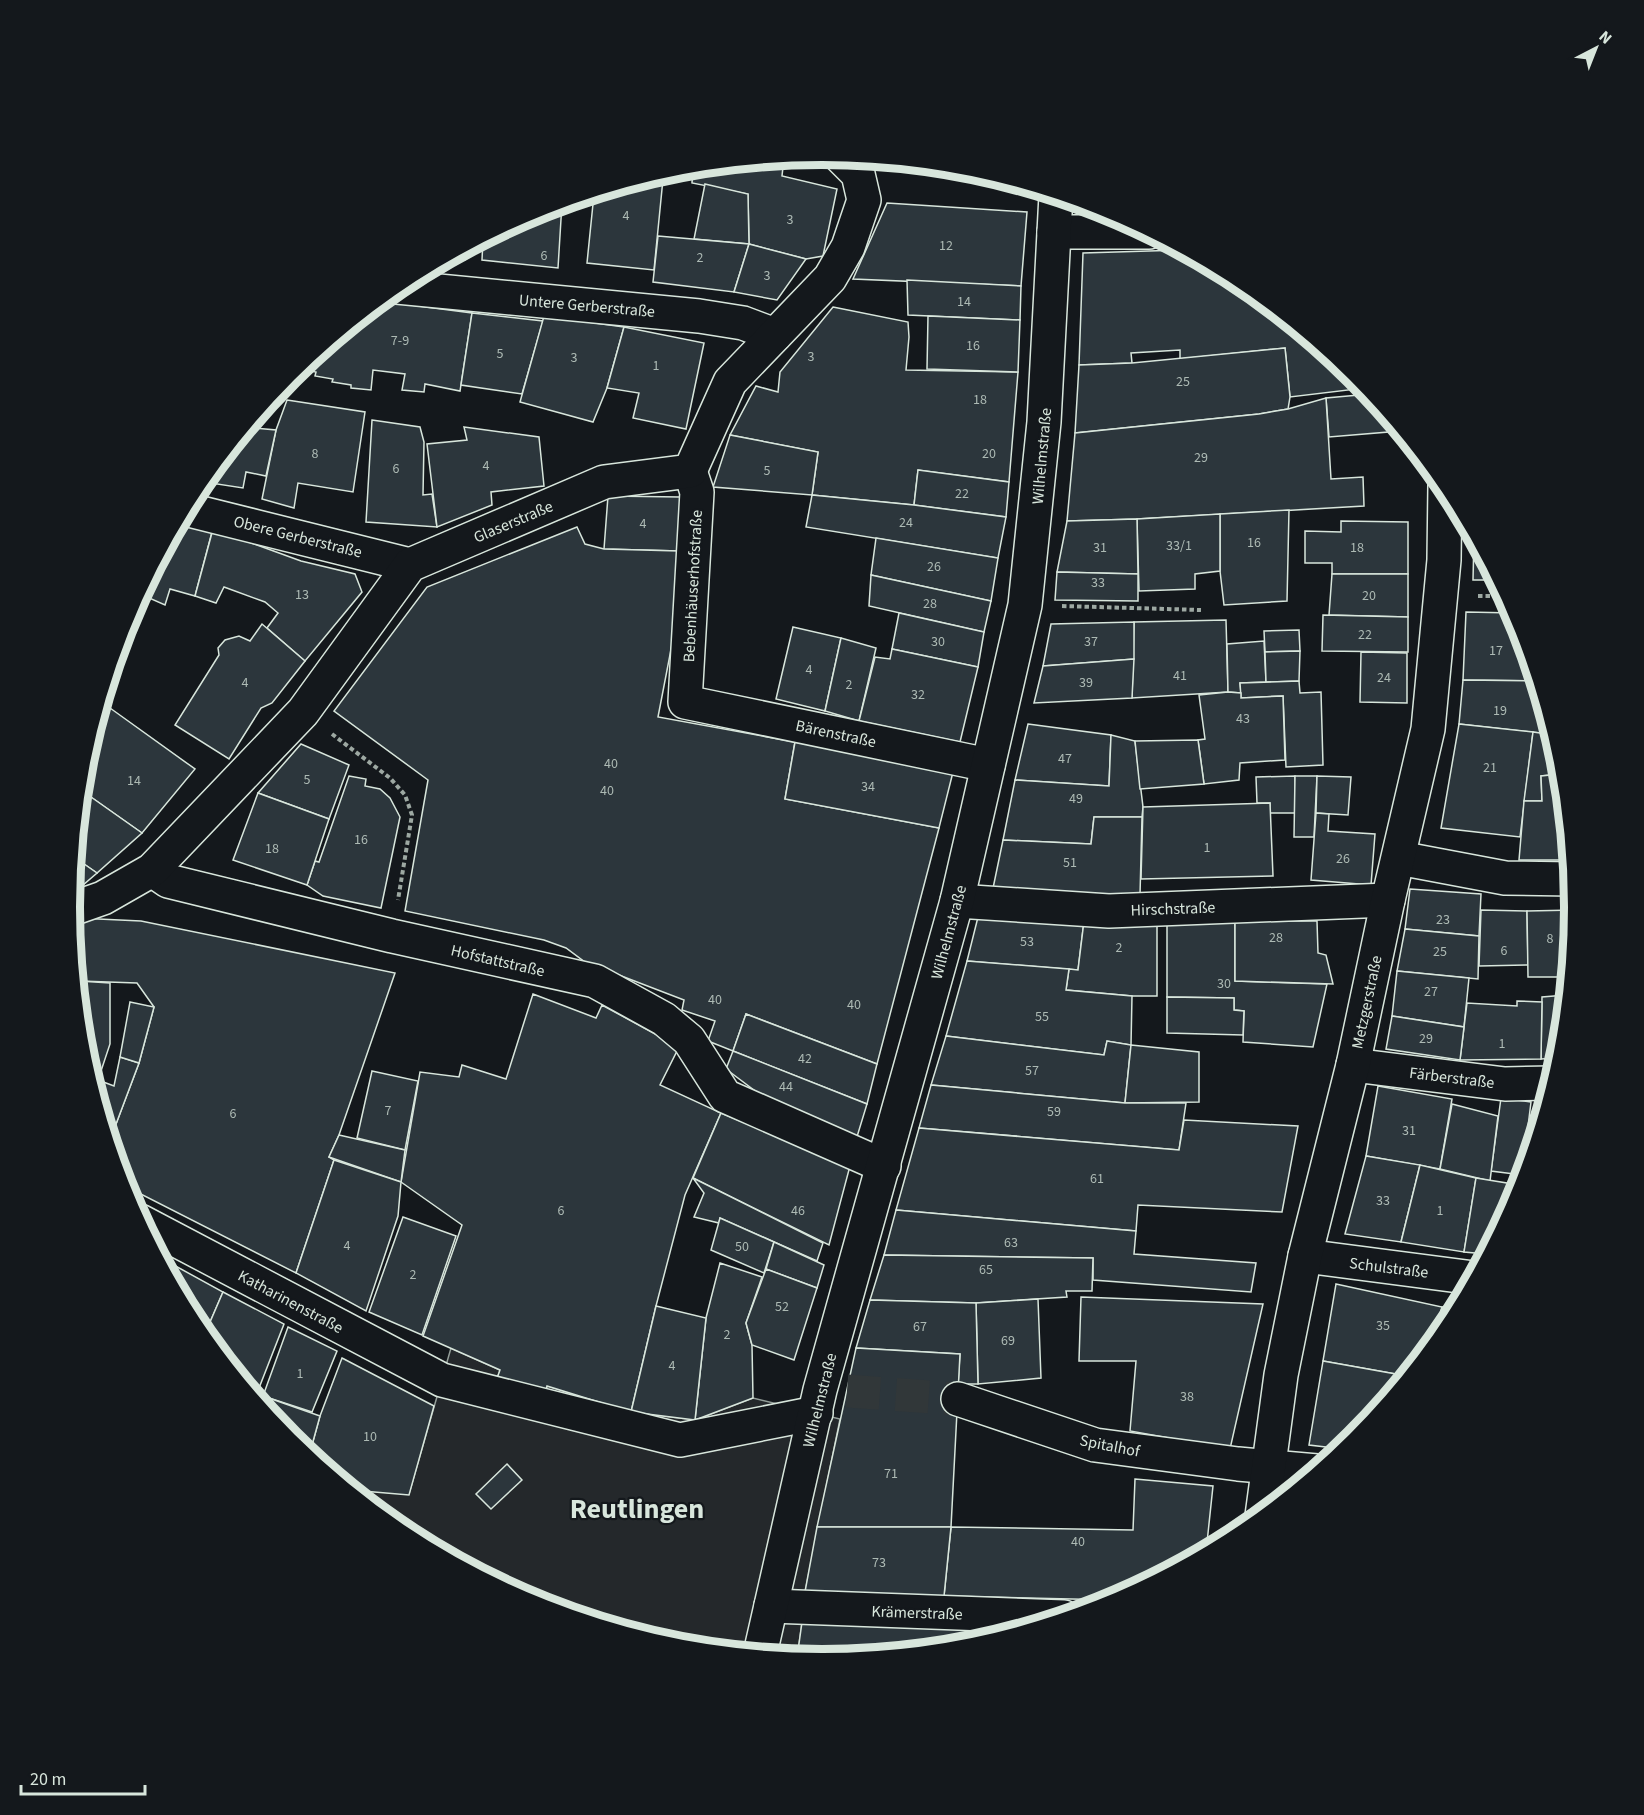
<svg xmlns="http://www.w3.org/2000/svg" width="1644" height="1815" viewBox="0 0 1644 1815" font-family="'Source Sans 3',sans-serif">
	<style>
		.parking { fill: #24282b; stroke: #939e99; stroke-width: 1.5 }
		.building { fill: #2c363c; stroke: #d8e6dc; stroke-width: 1.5 }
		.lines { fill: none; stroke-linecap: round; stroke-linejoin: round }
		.minor-tunnel { stroke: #313739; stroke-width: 33; stroke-dasharray: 33 16; stroke-linecap: butt }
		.minor-casing { stroke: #d8e6dc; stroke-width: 36 }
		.path { stroke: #9da8a2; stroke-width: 4; stroke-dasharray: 4.5 3; stroke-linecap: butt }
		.minor { stroke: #14181c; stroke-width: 33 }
		.labels { text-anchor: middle; stroke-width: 4.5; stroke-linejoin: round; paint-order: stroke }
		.number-label { font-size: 14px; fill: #adbab4 }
		.street-label { font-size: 16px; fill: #d8e6dc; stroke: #14181c }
		.town-label { font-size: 28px; font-weight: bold; fill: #d8e6dc; stroke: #14181c }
		.rim { fill: none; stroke: #d8e6dc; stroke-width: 8 }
	</style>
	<rect width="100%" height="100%" fill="#14181c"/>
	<polygon class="parking" points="451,1348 500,1370 495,1384 544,1398 547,1386 631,1412 695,1420 753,1398 840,1419 804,1597 803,1615 797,1658 675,1646 534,1603 403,1533 351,1490 409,1494"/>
	<g class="building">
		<polygon points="784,158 782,176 837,189 823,256 806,259 749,244 748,194 692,183 693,167"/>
		<polygon points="646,178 663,179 654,270 587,263 594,194"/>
		<polygon points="705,184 748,194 749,244 694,239"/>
		<polygon points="562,203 558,268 482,260 483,239 534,212"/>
		<polygon points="887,203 1027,212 1021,286 853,279"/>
		<polygon points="1088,205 1110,212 1124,219 1087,219"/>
		<polygon points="658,236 749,244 734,292 653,282"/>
		<polygon points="749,244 806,259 777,300 734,292"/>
		<polygon points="467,248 465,260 447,258"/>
		<polygon points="1182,250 1241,282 1355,375 1365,388 1290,397 1285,348 1180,359 1180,350 1131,353 1132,363 1079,365 1083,253"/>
		<polygon points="907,280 1021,286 1020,320 908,315"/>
		<polygon points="380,301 472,313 460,391 425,384 424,392 402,390 405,374 373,370 371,390 351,388 351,385 332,382 333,379 315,376 316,372 299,369 300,367"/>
		<polygon points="833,307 908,322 909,337 906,370 1018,372 1009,482 918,470 914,505 812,495 818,452 730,435 756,386 778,392 780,372"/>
		<polygon points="472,313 543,321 522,394 461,385"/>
		<polygon points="544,316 624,327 607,388 593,422 520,402"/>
		<polygon points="928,316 1020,320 1018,372 927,369"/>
		<polygon points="624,327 704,343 686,429 633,418 639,393 607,388"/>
		<polygon points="1285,348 1290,397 1288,409 1259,414 1075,433 1079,365 1132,363"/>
		<polygon points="1370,394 1400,431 1329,437 1326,398"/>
		<polygon points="1326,398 1331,479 1363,477 1364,506 1137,519 1067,521 1075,433 1259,414 1288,409"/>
		<polygon points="287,400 365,412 353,492 298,483 294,508 262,499 276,430"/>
		<polygon points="254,418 253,428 276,430 266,476 246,472 243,488 211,483 210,488 198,487"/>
		<polygon points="372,420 420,427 424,442 423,495 432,494 437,527 366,522"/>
		<polygon points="464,427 539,437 544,486 491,492 492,505 437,527 427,444 467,440"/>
		<polygon points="730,435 818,452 812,495 713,487"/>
		<polygon points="918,470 1009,482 1006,517 914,505"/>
		<polygon points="812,495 914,505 1006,517 998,558 806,527"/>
		<polygon points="608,496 680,497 679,551 604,549"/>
		<polygon points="1289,510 1287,601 1224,605 1220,571 1220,514"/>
		<polygon points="1220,514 1220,571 1195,574 1195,589 1139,591 1137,519"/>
		<polygon points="1137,519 1138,574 1057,572 1067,521"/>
		<polygon points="179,521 212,532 195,596 170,589 165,605 140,594"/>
		<polygon points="1341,521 1408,522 1408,574 1332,574 1332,563 1305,563 1305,531 1341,532"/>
		<polygon points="577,527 585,544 604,549 679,551 674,634 658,717 795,742 785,799 939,828 877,1064 746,1014 733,1051 708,1041 715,1021 682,1010 684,1000 585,962 566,948 544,940 405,911 428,780 334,711 427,587"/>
		<polygon points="213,529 301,561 355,574 362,592 305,661 267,628 278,613 265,602 224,587 216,603 195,596"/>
		<polygon points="876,538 998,558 991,601 871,575"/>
		<polygon points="1474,538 1496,580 1473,580"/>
		<polygon points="1057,572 1138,574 1138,601 1055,600"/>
		<polygon points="1332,574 1408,574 1408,617 1329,615"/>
		<polygon points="871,575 991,601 984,632 869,606"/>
		<polygon points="1466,612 1514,613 1536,681 1463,680"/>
		<polygon points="899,613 984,632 978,667 892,649"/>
		<polygon points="1323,615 1408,617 1408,652 1322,651"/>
		<polygon points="1226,620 1228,692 1132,698 1134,622"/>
		<polygon points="1134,622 1134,659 1043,666 1051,624"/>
		<polygon points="262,624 305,661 272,703 261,708 229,759 175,725 219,655 218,648 225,640 239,636 250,641"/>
		<polygon points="793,627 841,638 825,711 776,699"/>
		<polygon points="1299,630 1300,651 1265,652 1264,631"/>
		<polygon points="841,638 876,648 859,721 825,711"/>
		<polygon points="1264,641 1266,682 1240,683 1241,693 1228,692 1227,644"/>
		<polygon points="892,649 978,667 960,742 859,721 875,657 890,659"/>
		<polygon points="1300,651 1299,681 1266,682 1265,652"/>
		<polygon points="1361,652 1407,653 1407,703 1360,702"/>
		<polygon points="1134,659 1132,698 1034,703 1043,666"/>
		<polygon points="1463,680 1536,681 1541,695 1540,733 1459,724"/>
		<polygon points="1299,681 1300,693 1321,692 1323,765 1286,767 1283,696 1241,698 1240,683"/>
		<polygon points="1228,692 1241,693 1241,698 1283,696 1285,760 1240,763 1239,780 1204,784 1198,740 1205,739 1199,695"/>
		<polygon points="110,708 195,769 142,833 81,790 84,760 92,732"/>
		<polygon points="1028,724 1111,735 1109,786 1015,780"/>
		<polygon points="1459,724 1533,732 1520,837 1441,828"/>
		<polygon points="1533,732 1540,733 1556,747 1562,774 1541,776 1542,801 1524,801"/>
		<polygon points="1111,735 1135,741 1143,807 1142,817 1094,817 1091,844 1003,840 1015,780 1109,786"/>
		<polygon points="1198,740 1204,784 1140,789 1135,741"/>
		<polygon points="795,742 953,772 939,828 785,799"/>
		<polygon points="301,744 349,765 329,819 258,793"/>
		<polygon points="1560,774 1560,860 1519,860 1524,801 1542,801 1541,776"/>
		<polygon points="349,776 366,779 365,786 380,789 390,798 400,817 381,908 323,896 307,885 315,861 319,862"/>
		<polygon points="1295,776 1296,813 1270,813 1270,803 1257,803 1256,777"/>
		<polygon points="1295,776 1317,776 1314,837 1294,837"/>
		<polygon points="1317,776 1351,777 1348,815 1316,813"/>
		<polygon points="81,790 142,833 97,873 74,857"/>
		<polygon points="1561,791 1563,791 1570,860 1560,860"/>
		<polygon points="258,793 329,819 307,885 233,860"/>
		<polygon points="1270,803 1273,876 1141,879 1143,807"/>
		<polygon points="1316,813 1329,814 1328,831 1375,834 1371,885 1311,880"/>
		<polygon points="1094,817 1142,817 1140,895 992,893 1003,840 1091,844"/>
		<polygon points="74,857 97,873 76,891 70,892"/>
		<polygon points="1410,889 1481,894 1479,936 1405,929"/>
		<polygon points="1481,910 1527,911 1528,965 1479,966"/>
		<polygon points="1575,910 1568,977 1528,977 1527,911"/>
		<polygon points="978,917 1084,921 1078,970 967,961"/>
		<polygon points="77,918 79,981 76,981 70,920"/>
		<polygon points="77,918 141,921 395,973 339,1135 329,1157 334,1160 296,1273 123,1185 110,1140 139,1063 154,1007 137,983 79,981"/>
		<polygon points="1084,921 1157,924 1157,996 1132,996 1066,990 1069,969 1078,970"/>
		<polygon points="1167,921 1235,921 1235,981 1327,984 1313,1047 1243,1042 1244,1011 1234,1010 1234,998 1167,997"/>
		<polygon points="1235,921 1317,921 1318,953 1326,955 1333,984 1235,981"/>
		<polygon points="1405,929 1479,936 1478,979 1397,971"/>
		<polygon points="967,961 1069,969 1066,990 1132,996 1131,1045 1107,1041 1104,1055 946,1036"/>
		<polygon points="1397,971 1469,978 1464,1027 1392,1016"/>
		<polygon points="79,981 110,983 110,1044 98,1080 114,1086 120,1057 139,1063 110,1140 83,1054"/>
		<polygon points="533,994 596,1018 602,1005 679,1047 660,1085 721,1113 685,1195 656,1306 631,1412 547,1386 544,1399 495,1384 500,1370 423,1336 462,1225 401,1182 420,1072 459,1077 462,1065 506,1079"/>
		<polygon points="1566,995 1559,1058 1541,1059 1542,997"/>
		<polygon points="1167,997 1234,998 1234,1010 1244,1011 1243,1035 1167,1033"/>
		<polygon points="1517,1001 1542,1002 1541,1059 1460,1060 1467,1003 1517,1006"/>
		<polygon points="130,1002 154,1007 139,1063 120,1057"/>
		<polygon points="746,1014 877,1064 867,1104 733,1051"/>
		<polygon points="1392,1016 1464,1027 1460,1060 1386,1049"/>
		<polygon points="946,1036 1104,1055 1107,1041 1131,1045 1125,1103 931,1085"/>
		<polygon points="1131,1045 1199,1052 1199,1102 1125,1103"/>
		<polygon points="733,1051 867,1104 856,1140 779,1109 726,1069"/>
		<polygon points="372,1071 418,1081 405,1150 357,1138"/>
		<polygon points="931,1085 1125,1103 1186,1103 1179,1150 919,1128"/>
		<polygon points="1378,1086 1452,1099 1440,1169 1366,1156"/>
		<polygon points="1501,1098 1531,1102 1522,1175 1491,1171"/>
		<polygon points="1539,1102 1546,1103 1537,1132"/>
		<polygon points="1452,1104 1498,1116 1490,1181 1440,1169"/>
		<polygon points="721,1113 850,1166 829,1245 693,1178"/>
		<polygon points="1184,1120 1298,1126 1282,1212 1138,1205 1136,1231 896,1210 919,1128 1179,1150"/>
		<polygon points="339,1135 405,1150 401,1182 329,1157"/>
		<polygon points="1366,1156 1420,1165 1401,1242 1345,1234"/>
		<polygon points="334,1160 401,1182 398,1216 366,1311 296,1273"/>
		<polygon points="1420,1165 1476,1178 1464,1252 1401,1242"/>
		<polygon points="693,1178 823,1243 817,1261 720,1218 719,1223 694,1217 704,1193"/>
		<polygon points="1476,1178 1519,1185 1518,1196 1486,1254 1464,1252"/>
		<polygon points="896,1210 1136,1231 1134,1254 1256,1263 1251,1292 1093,1280 1093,1258 884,1255"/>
		<polygon points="403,1217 456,1236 422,1335 369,1312"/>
		<polygon points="720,1218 774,1242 764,1273 711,1250"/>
		<polygon points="774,1242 824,1265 817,1288 766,1269"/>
		<polygon points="884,1255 1093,1258 1092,1291 1066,1291 1067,1297 976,1303 870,1300"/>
		<polygon points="170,1263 223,1292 204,1336 196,1326 167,1271"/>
		<polygon points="720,1263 762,1277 746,1323 752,1345 753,1398 695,1420 706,1318"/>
		<polygon points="766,1269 817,1288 794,1360 752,1345 746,1323"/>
		<polygon points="1336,1284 1442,1307 1433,1344 1407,1376 1323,1361"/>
		<polygon points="223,1292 284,1324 259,1388 244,1384 204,1336"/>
		<polygon points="1081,1297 1263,1304 1230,1449 1130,1431 1136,1361 1079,1361"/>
		<polygon points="1038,1299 1041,1378 978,1384 976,1303"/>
		<polygon points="870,1300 976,1303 978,1384 958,1384 960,1354 856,1348"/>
		<polygon points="656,1306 706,1318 695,1420 631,1412"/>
		<polygon points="1442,1307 1458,1308 1448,1326 1433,1344"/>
		<polygon points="288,1327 337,1351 312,1412 263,1396"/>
		<polygon points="856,1348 960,1354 951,1527 817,1527"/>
		<polygon points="342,1358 434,1406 409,1495 351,1490 309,1456 320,1416"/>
		<polygon points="1323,1361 1407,1376 1354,1440 1343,1449 1309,1445"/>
		<polygon points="263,1396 320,1416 309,1456 289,1440 260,1404"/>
		<polygon points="507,1464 522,1480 491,1509 476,1494"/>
		<polygon points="1135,1479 1213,1486 1206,1552 1116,1600 944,1596 951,1527 1133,1530"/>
		<polygon points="817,1527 951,1527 944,1596 804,1597"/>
		<polygon points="803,1615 1019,1631 969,1646 822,1660 797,1658"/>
	</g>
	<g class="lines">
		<polyline class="minor-tunnel" points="847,1391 958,1399"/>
		<g class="minor-casing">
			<g id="minor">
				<polyline points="1054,232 1149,232"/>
				<polyline points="397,287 699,316 743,323 775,335"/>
				<polyline points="690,471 697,492 685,702 988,765"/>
				<polyline points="185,509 410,565"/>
				<polyline points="1399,858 1505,878 1572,879"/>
				<polyline points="152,870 168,881 392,936 595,981 664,1019 689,1040 725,1096 884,1166"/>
				<polyline points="957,901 1109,911 1388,900"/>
				<polyline points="69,910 103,898 152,870 303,712 410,565 604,482 690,471 730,382 830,278 848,247 864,200 858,174 840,156"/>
				<polyline points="1353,1065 1505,1084 1552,1083"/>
				<polyline points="140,1221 442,1380 680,1440 816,1413"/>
				<polyline points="1305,1256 1474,1278"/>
				<polyline points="958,1399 1095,1445 1238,1464 1317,1471"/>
				<polyline points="1262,1516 1281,1375 1305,1256 1353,1065 1388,900 1428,729 1444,560 1445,485"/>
				<polyline points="771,1606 1064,1617"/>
				<polyline points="760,1654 820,1390 957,901 1025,605 1044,422 1056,195"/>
			</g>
		</g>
		<g class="path">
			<polyline points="1478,596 1505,596"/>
			<polyline points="1062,606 1201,610"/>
			<polyline points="332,734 390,778 405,795 412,815 398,900"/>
		</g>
		<use href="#minor" class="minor"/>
	</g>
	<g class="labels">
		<g class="number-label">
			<text x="626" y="220">4</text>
			<text x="790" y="224">3</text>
			<text x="946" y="250">12</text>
			<text x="544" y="260">6</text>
			<text x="700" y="262">2</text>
			<text x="767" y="280">3</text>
			<text x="964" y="306">14</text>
			<text x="400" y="345">7-9</text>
			<text x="973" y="350">16</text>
			<text x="500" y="358">5</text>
			<text x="811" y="361">3</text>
			<text x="574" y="362">3</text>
			<text x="656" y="370">1</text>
			<text x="1183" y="386">25</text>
			<text x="980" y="404">18</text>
			<text x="315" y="458">8</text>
			<text x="989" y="458">20</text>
			<text x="1201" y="462">29</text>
			<text x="486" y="470">4</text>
			<text x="396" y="473">6</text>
			<text x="767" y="475">5</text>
			<text x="962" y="498">22</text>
			<text x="906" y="527">24</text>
			<text x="643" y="528">4</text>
			<text x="1254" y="547">16</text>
			<text x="1179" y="550">33/1</text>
			<text x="1100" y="552">31</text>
			<text x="1357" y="552">18</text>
			<text x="934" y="571">26</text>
			<text x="1098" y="587">33</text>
			<text x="302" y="599">13</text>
			<text x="1369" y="600">20</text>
			<text x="930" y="608">28</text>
			<text x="1365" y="639">22</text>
			<text x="938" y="646">30</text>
			<text x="1091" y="646">37</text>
			<text x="1496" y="655">17</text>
			<text x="809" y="674">4</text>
			<text x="1180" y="680">41</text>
			<text x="1384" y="682">24</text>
			<text x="245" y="687">4</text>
			<text x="1086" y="687">39</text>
			<text x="849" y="689">2</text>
			<text x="918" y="699">32</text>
			<text x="1500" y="715">19</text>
			<text x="1243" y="723">43</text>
			<text x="1065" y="763">47</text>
			<text x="611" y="768">40</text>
			<text x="1490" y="772">21</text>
			<text x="307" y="784">5</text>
			<text x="134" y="785">14</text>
			<text x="868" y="791">34</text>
			<text x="607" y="795">40</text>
			<text x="1076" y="803">49</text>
			<text x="361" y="844">16</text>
			<text x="1207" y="852">1</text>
			<text x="272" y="853">18</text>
			<text x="1343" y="863">26</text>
			<text x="1070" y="867">51</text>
			<text x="1443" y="924">23</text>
			<text x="1276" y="942">28</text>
			<text x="1550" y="943">8</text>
			<text x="1027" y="946">53</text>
			<text x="1119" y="952">2</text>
			<text x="1504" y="955">6</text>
			<text x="1440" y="956">25</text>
			<text x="1224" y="988">30</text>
			<text x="1431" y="996">27</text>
			<text x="715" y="1004">40</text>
			<text x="854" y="1009">40</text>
			<text x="1042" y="1021">55</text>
			<text x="1426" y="1043">29</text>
			<text x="1502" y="1048">1</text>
			<text x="805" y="1063">42</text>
			<text x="1032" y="1075">57</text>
			<text x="786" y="1091">44</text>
			<text x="388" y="1115">7</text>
			<text x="1054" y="1116">59</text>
			<text x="233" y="1118">6</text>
			<text x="1409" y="1135">31</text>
			<text x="1097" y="1183">61</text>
			<text x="1383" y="1205">33</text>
			<text x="561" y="1215">6</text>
			<text x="798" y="1215">46</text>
			<text x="1440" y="1215">1</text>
			<text x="1011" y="1247">63</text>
			<text x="347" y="1250">4</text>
			<text x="742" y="1251">50</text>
			<text x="986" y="1274">65</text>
			<text x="413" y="1279">2</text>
			<text x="782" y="1311">52</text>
			<text x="1383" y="1330">35</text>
			<text x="920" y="1331">67</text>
			<text x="727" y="1339">2</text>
			<text x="1008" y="1345">69</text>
			<text x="672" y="1370">4</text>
			<text x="300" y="1378">1</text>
			<text x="1187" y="1401">38</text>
			<text x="370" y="1441">10</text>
			<text x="891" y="1478">71</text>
			<text x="1078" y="1546">40</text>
			<text x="879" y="1567">73</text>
		</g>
		<g class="street-label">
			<text transform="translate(587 305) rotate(5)" y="6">Untere Gerberstraße</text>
			<text transform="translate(1041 456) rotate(-85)" y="6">Wilhelmstraße</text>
			<text transform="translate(513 521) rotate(-23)" y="6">Glaserstraße</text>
			<text transform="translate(298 536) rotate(14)" y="6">Obere Gerberstraße</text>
			<text transform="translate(692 586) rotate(-87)" y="6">Bebenhäuserhofstraße</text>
			<text transform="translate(836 733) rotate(12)" y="6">Bärenstraße</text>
			<text transform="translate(1173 908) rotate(-2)" y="6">Hirschstraße</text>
			<text transform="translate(948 932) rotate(-75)" y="6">Wilhelmstraße</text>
			<text transform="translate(498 960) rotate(13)" y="6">Hofstattstraße</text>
			<text transform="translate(1366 1002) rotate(-78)" y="6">Metzgerstraße</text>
			<text transform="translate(1452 1077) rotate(7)" y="6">Färberstraße</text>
			<text transform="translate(1389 1267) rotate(7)" y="6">Schulstraße</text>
			<text transform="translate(291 1301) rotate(28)" y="6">Katharinenstraße</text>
			<text transform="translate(819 1400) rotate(-76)" y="6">Wilhelmstraße</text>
			<text transform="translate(1110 1445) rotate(11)" y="6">Spitalhof</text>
			<text transform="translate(917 1612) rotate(2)" y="6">Krämerstraße</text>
		</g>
		<g class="town-label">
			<text x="637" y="1518">Reutlingen</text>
		</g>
	</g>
	<path d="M0 0H1644V1815H0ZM80 907a742 742 0 1 1 1484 0a742 742 0 1 1-1484 0Z" fill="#14181c" fill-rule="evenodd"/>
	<path class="rim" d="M80 907a742 742 0 1 1 1484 0a742 742 0 1 1-1484 0Z"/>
	<g transform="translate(1596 48) rotate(42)" stroke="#14181c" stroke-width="4.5" paint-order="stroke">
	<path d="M0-4.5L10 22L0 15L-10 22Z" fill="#d8e6dc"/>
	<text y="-9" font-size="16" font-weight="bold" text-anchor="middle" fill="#d8e6dc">N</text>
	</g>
	<path d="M21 1785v9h124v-9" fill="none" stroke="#d8e6dc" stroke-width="3"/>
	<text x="30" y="1785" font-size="18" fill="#d8e6dc" stroke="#14181c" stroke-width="4.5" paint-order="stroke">20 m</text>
</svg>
